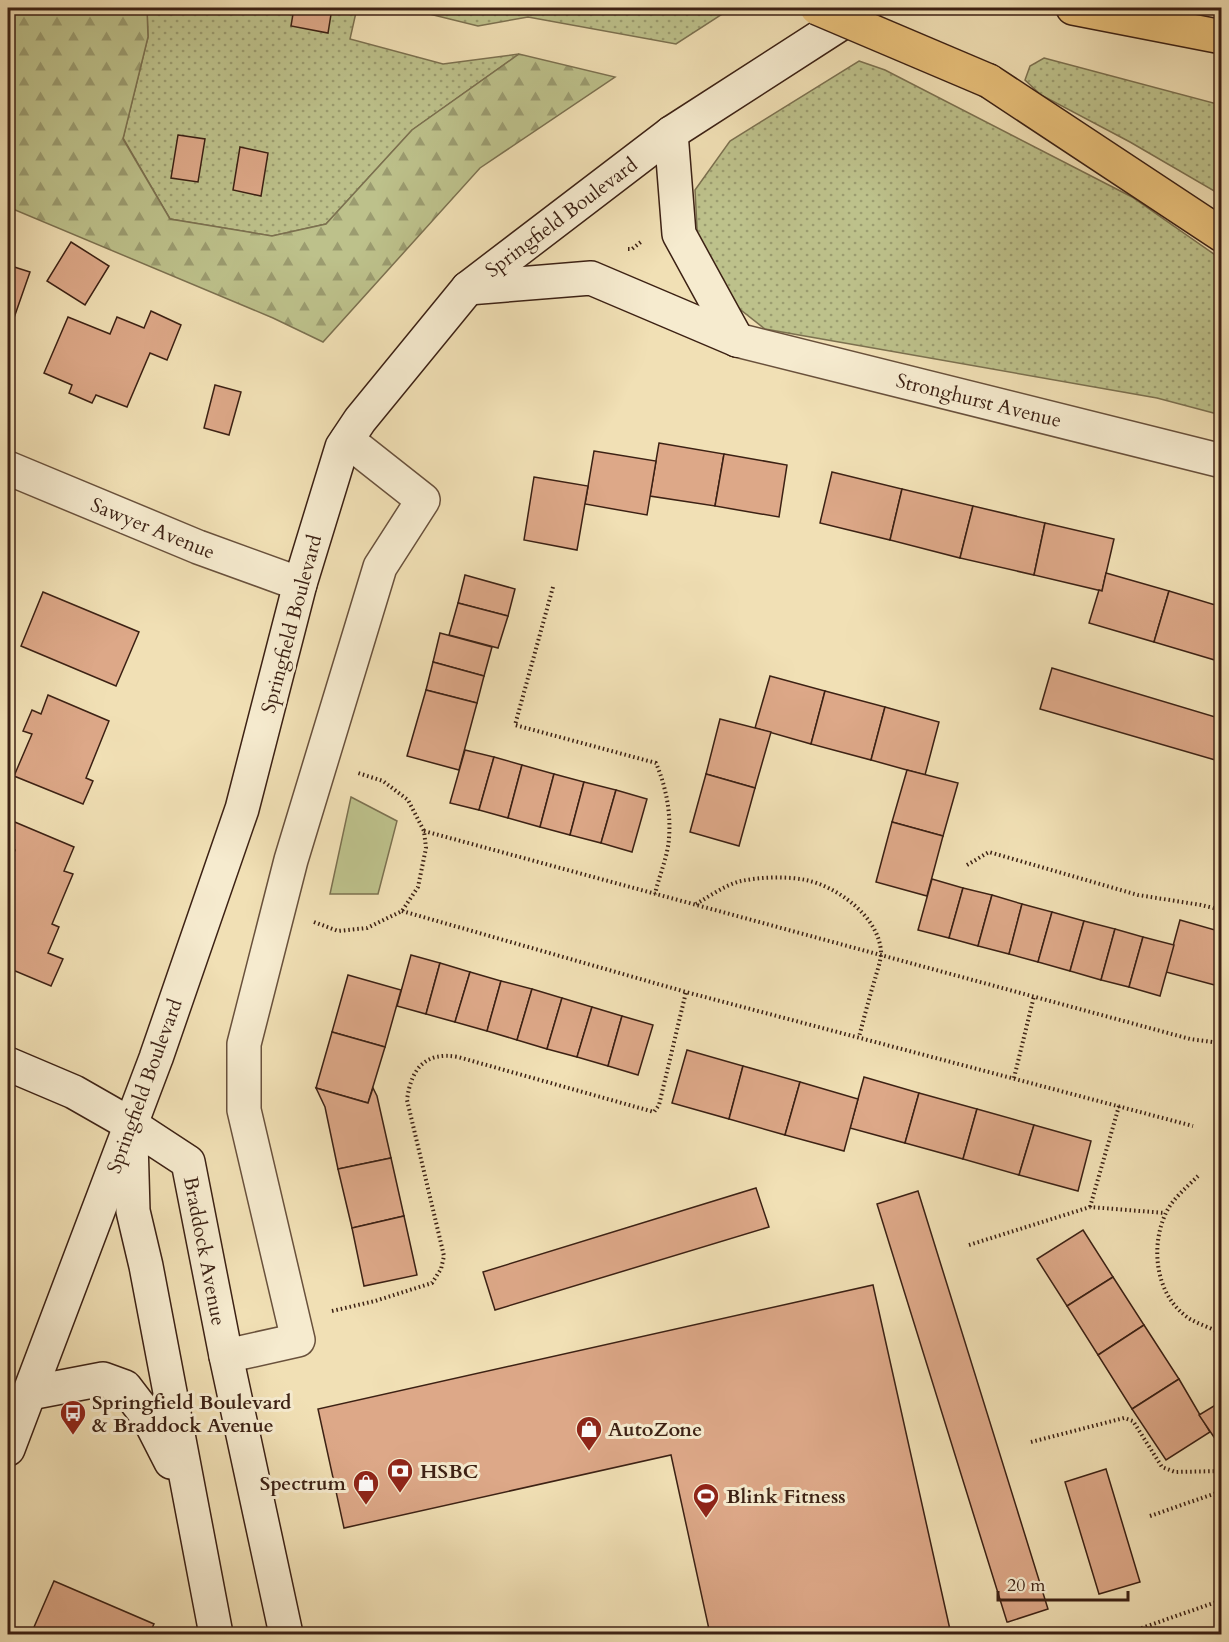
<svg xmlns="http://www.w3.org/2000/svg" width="1229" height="1642" viewBox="0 0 1229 1642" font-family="Cardo,serif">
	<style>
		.grass { fill: url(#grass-dots); stroke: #7c7150; stroke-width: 1.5 }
		.forest { fill: url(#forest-firs); stroke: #7c7150; stroke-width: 1.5 }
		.garden { fill: #bdc18b; stroke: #7c7150; stroke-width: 1.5 }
		.building { fill: #dda888; stroke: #3c2114; stroke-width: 1.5 }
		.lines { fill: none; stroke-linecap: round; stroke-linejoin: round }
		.street-casing { stroke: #69513c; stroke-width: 36 }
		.secondary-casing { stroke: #3c2114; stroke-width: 36 }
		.highway-casing { stroke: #3c2114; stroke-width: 36 }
		.path { stroke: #3c2114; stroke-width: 4; stroke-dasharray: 1.5 3; stroke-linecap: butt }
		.street { stroke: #f6ebcf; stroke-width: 33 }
		.secondary { stroke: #f6ebcf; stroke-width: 33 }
		.highway { stroke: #e8c07a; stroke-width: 33 }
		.highway-bridge-casing { stroke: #3c2114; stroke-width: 36; stroke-linecap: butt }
		.highway-bridge { stroke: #e8c07a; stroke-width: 33 }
		.labels { text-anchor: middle; stroke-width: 6; stroke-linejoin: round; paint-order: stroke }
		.street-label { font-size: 20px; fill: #3c2114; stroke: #f6ebcf }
		.poi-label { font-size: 20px; font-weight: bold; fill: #3c2114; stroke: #f6ebcf; text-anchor: start }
	</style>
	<defs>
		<pattern id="grass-dots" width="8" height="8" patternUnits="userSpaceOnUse" patternTransform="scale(1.5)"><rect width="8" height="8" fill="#bdc18b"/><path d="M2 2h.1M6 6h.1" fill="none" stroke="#9b9c70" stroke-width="1.8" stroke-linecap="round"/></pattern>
		<pattern id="forest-firs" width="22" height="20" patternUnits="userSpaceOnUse" patternTransform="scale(1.5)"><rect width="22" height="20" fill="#bdc18b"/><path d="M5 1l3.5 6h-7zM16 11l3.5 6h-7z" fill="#9b9c70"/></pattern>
	</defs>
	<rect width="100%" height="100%" fill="#f1e0b5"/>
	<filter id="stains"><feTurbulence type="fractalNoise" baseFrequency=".00333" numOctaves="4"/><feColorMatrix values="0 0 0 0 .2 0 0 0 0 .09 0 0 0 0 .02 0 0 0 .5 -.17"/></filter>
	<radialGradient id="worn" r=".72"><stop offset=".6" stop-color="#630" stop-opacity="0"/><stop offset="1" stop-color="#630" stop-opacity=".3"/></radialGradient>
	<g class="grass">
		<polygon points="147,8 357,8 350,39 443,64 519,54 412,130 326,224 272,236 170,219 123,138 148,37"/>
		<polygon points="405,8 693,8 724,13 676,44 528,17 478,26"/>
		<polygon points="1044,58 1221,105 1221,195 1130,142 1041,95 1025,80 1030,66"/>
		<polygon points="859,61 885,70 1132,197 1221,259 1221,415 1157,398 765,329 732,303 698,246 695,190 730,141"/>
	</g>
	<polygon class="forest" points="8,8 147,8 148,37 123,139 170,219 272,236 326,224 412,130 519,54 615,77 480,168 323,342 273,318 8,207"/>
	<polygon class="garden" points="351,797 397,821 378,894 330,894"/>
	<g class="building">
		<polygon points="294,8 332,8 328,33 291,26"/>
		<polygon points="178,135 205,139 198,182 171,178"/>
		<polygon points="240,147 268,153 261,196 233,190"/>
		<polygon points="71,242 109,266 85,305 47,281"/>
		<polygon points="8,265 30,272 8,335"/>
		<polygon points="151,311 181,325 167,360 150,353 127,407 96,395 92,403 69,393 72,385 44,373 68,317 110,334 117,317 144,328"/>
		<polygon points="215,385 241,392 229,435 204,428"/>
		<polygon points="659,443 724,454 715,506 650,496"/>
		<polygon points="594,451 656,461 647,515 585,504"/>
		<polygon points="724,454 787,465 779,517 715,506"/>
		<polygon points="832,472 902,489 890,540 820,523"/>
		<polygon points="534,477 588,486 577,550 524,540"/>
		<polygon points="902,489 973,506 960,558 890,540"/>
		<polygon points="973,506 1045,523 1034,575 960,558"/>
		<polygon points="1045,523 1114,539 1102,591 1034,575"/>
		<polygon points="8,560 13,562 8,576"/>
		<polygon points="1106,573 1169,591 1154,642 1089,623 1099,590 1102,591"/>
		<polygon points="465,575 515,589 508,616 458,603"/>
		<polygon points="1169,591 1222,607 1222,647 1218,661 1154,642"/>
		<polygon points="43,592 139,632 116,686 21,646"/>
		<polygon points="458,603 508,616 498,648 449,635"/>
		<polygon points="440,633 492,647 484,676 433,662"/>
		<polygon points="433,662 484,676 477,703 426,690"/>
		<polygon points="1052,668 1222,719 1222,762 1040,709"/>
		<polygon points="770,676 825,691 811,744 755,728"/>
		<polygon points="426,690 477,703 459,770 407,756"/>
		<polygon points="825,691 885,707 871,760 811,744"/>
		<polygon points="48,695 109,721 86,778 93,781 83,804 14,776 32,734 23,731 32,710 41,714"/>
		<polygon points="885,707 939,722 925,775 871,760"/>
		<polygon points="720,719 771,732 755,788 706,774"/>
		<polygon points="465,750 494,757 479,810 450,803"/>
		<polygon points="494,757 522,765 508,818 479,810"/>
		<polygon points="522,765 554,774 540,827 508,818"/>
		<polygon points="907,770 958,783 943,836 892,822"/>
		<polygon points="554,774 584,782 570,835 540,827"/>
		<polygon points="706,774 755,788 739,846 690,832"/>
		<polygon points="584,782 616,790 601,843 570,835"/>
		<polygon points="616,790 647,799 632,852 601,843"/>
		<polygon points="10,820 74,847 64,871 73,874 52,924 59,927 48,953 63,959 51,986 8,968 8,868 15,850 8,846 8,826"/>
		<polygon points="892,822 943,836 927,896 876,882"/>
		<polygon points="932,879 963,888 949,938 918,930"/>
		<polygon points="963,888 992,895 978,946 949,938"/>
		<polygon points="992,895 1022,904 1009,954 978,946"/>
		<polygon points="1022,904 1052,912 1038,962 1009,954"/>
		<polygon points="1052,912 1084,921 1070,971 1038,962"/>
		<polygon points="1180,920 1222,932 1222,987 1166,972"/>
		<polygon points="1084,921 1115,929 1101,980 1070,971"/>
		<polygon points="1115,929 1143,937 1129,987 1101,980"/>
		<polygon points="1143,937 1174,945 1160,996 1129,987"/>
		<polygon points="411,955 440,963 426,1014 397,1006"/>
		<polygon points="440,963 470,972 455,1022 426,1014"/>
		<polygon points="470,972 501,981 487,1031 455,1022"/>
		<polygon points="348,975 401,990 385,1047 332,1032"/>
		<polygon points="501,981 532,989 517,1040 487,1031"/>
		<polygon points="532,989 562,998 547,1049 517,1040"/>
		<polygon points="562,998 592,1007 577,1057 547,1049"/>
		<polygon points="592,1007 622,1016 608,1066 577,1057"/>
		<polygon points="622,1016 653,1025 638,1075 608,1066"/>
		<polygon points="332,1032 385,1047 368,1103 316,1088"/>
		<polygon points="687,1050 743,1066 729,1119 672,1103"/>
		<polygon points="743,1066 800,1082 785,1135 729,1119"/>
		<polygon points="864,1077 919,1093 905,1143 850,1128"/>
		<polygon points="800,1082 858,1099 844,1151 785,1135"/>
		<polygon points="316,1088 368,1103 373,1088 377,1096 391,1158 338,1169 325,1107"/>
		<polygon points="919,1093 977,1109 963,1159 905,1143"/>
		<polygon points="977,1109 1034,1125 1019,1175 963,1159"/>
		<polygon points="1034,1125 1091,1141 1078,1191 1019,1175"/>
		<polygon points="391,1158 404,1216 352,1228 338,1169"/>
		<polygon points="756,1188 769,1227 495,1310 483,1272"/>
		<polygon points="918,1191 1048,1609 1008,1622 1007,1622 877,1204"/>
		<polygon points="404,1216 417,1275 364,1286 352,1228"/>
		<polygon points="1083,1230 1113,1277 1067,1306 1037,1259"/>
		<polygon points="1113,1277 1144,1325 1098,1355 1067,1306"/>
		<polygon points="873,1285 951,1634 710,1634 671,1455 344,1528 318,1409"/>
		<polygon points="1144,1325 1179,1379 1132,1409 1098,1355"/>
		<polygon points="1179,1379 1210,1432 1166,1460 1132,1409"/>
		<polygon points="1222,1401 1222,1449 1199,1415"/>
		<polygon points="1106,1469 1140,1582 1099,1594 1065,1482"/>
		<polygon points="54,1581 154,1624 149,1634 31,1634"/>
	</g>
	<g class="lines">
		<g class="street-casing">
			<g id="street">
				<polyline points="737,340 1222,461"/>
				<polyline points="8,468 198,547 300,584"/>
				<polyline points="226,1356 298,1340 244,1110 244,1044 291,860 380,567 423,500 347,440"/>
			</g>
		</g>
		<g class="secondary-casing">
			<g id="secondary">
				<polyline points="671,133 679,234 737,340"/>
				<polyline points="468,288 591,278 737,340"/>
				<polyline points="8,1064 74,1092 130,1124 188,1162 226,1356 286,1634"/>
				<polyline points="131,1141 133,1211 146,1266 216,1634"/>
				<polyline points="30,1393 103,1379 125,1387 148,1417 171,1462"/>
				<polyline points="8,1449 156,1058 242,809 300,584 342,447 360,420 468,288 671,133 865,8"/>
			</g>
		</g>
		<g class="highway-casing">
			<g id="highway">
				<polyline points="1073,8 1222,37"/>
				<polyline points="989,81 1222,235"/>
			</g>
		</g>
		<g class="path">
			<polyline points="628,249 632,249 642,241"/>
			<path d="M553,587l-38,138 141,38c10,24 15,49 13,75 -1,18 -10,38 -14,56"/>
			<polyline points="424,831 1190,1039 1220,1043"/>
			<polyline points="967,865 989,852 1138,895 1201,905 1222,910"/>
			<path d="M696,904c14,-8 29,-19 45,-23 20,-4 45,-5 65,-1 32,7 73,37 75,72 0,9 -4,19 -6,27 -6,19 -11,39 -16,58"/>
			<polyline points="402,911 686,992 1193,1126"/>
			<polyline points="314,922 338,931 367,928 402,911 418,887 426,848 424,831 408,800 383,781 358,773"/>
			<polyline points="1014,1078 1034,996"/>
			<path d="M1198,1176c-11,11 -27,24 -33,39 -15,34 -9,82 25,104 9,5 20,9 29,13l3,3"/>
			<polyline points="1090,1207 1119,1106"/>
			<polyline points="969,1245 1090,1207 1165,1213"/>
			<path d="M332,1311l43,-10 57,-18 9,-14 3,-13 -37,-156c4,-31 18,-49 51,-43l196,55 5,-7 27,-113"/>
			<polyline points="1031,1442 1124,1418 1133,1421 1162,1467 1175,1472 1222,1471"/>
			<polyline points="1150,1516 1222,1491"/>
			<polyline points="1133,1631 1222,1600"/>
		</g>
		<use href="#street" class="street"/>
		<use href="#secondary" class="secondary"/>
		<use href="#highway" class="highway"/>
		<g class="highway-bridge-casing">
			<polyline id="highway-bridge" points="817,8 989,81"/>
		</g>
		<use href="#highway-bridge" class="highway-bridge"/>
	</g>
	<defs>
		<g id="bus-pin" transform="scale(1.35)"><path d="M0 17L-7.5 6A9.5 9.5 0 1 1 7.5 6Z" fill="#8f2418" stroke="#f6ebcf"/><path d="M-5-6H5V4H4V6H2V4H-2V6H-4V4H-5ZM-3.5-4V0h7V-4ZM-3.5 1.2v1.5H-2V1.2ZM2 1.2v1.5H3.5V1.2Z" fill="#fff"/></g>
		<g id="shop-pin" transform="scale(1.35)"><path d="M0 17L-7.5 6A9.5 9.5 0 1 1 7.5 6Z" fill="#8f2418" stroke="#f6ebcf"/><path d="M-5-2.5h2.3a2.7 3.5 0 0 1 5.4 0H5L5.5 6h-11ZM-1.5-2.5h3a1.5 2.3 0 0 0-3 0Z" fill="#fff"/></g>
		<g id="bank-pin" transform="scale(1.35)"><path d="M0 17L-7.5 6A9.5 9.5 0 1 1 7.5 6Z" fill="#8f2418" stroke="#f6ebcf"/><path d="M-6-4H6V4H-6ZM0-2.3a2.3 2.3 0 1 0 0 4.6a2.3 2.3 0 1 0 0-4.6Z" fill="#fff"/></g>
		<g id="stadium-pin" transform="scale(1.35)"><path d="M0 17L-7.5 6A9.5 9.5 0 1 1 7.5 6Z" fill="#8f2418" stroke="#f6ebcf"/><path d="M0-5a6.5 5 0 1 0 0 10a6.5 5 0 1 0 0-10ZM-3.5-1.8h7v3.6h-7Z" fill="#fff"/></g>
	</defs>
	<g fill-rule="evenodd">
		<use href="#bus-pin" x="73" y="1413"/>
		<use href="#shop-pin" x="589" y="1429"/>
		<use href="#bank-pin" x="400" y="1471"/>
		<use href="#shop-pin" x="366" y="1483"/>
		<use href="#stadium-pin" x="706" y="1496"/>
	</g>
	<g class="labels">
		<g class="street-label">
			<text transform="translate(561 217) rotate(-37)" y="7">Springfield Boulevard</text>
			<text transform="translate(979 400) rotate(14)" y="7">Stronghurst Avenue</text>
			<text transform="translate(153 528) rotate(22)" y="7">Sawyer Avenue</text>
			<text transform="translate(291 624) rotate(-75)" y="7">Springfield Boulevard</text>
			<text transform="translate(144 1086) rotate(-70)" y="7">Springfield Boulevard</text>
			<text transform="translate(205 1251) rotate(79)" y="7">Braddock Avenue</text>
		</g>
		<g class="poi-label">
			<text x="92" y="1409">Springfield Boulevard<tspan x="92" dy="23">&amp; Braddock Avenue</tspan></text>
			<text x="608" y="1436">AutoZone</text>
			<text x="420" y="1478">HSBC</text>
			<text x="346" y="1490" text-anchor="end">Spectrum</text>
			<text x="726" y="1503">Blink Fitness</text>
		</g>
	</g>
	<rect width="1229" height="1642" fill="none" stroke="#f1e0b5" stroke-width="30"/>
	<rect x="9" y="9" width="1211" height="1624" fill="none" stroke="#3c2114" stroke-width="3"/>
	<rect x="15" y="15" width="1199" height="1612" fill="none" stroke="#3c2114" stroke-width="1.5"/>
	<path d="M998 1591v9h130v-9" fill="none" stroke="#3c2114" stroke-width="3"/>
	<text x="1007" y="1591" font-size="18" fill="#3c2114" stroke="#f6ebcf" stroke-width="4.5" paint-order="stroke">20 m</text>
	<rect width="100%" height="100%" filter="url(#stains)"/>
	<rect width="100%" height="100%" fill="url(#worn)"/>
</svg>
